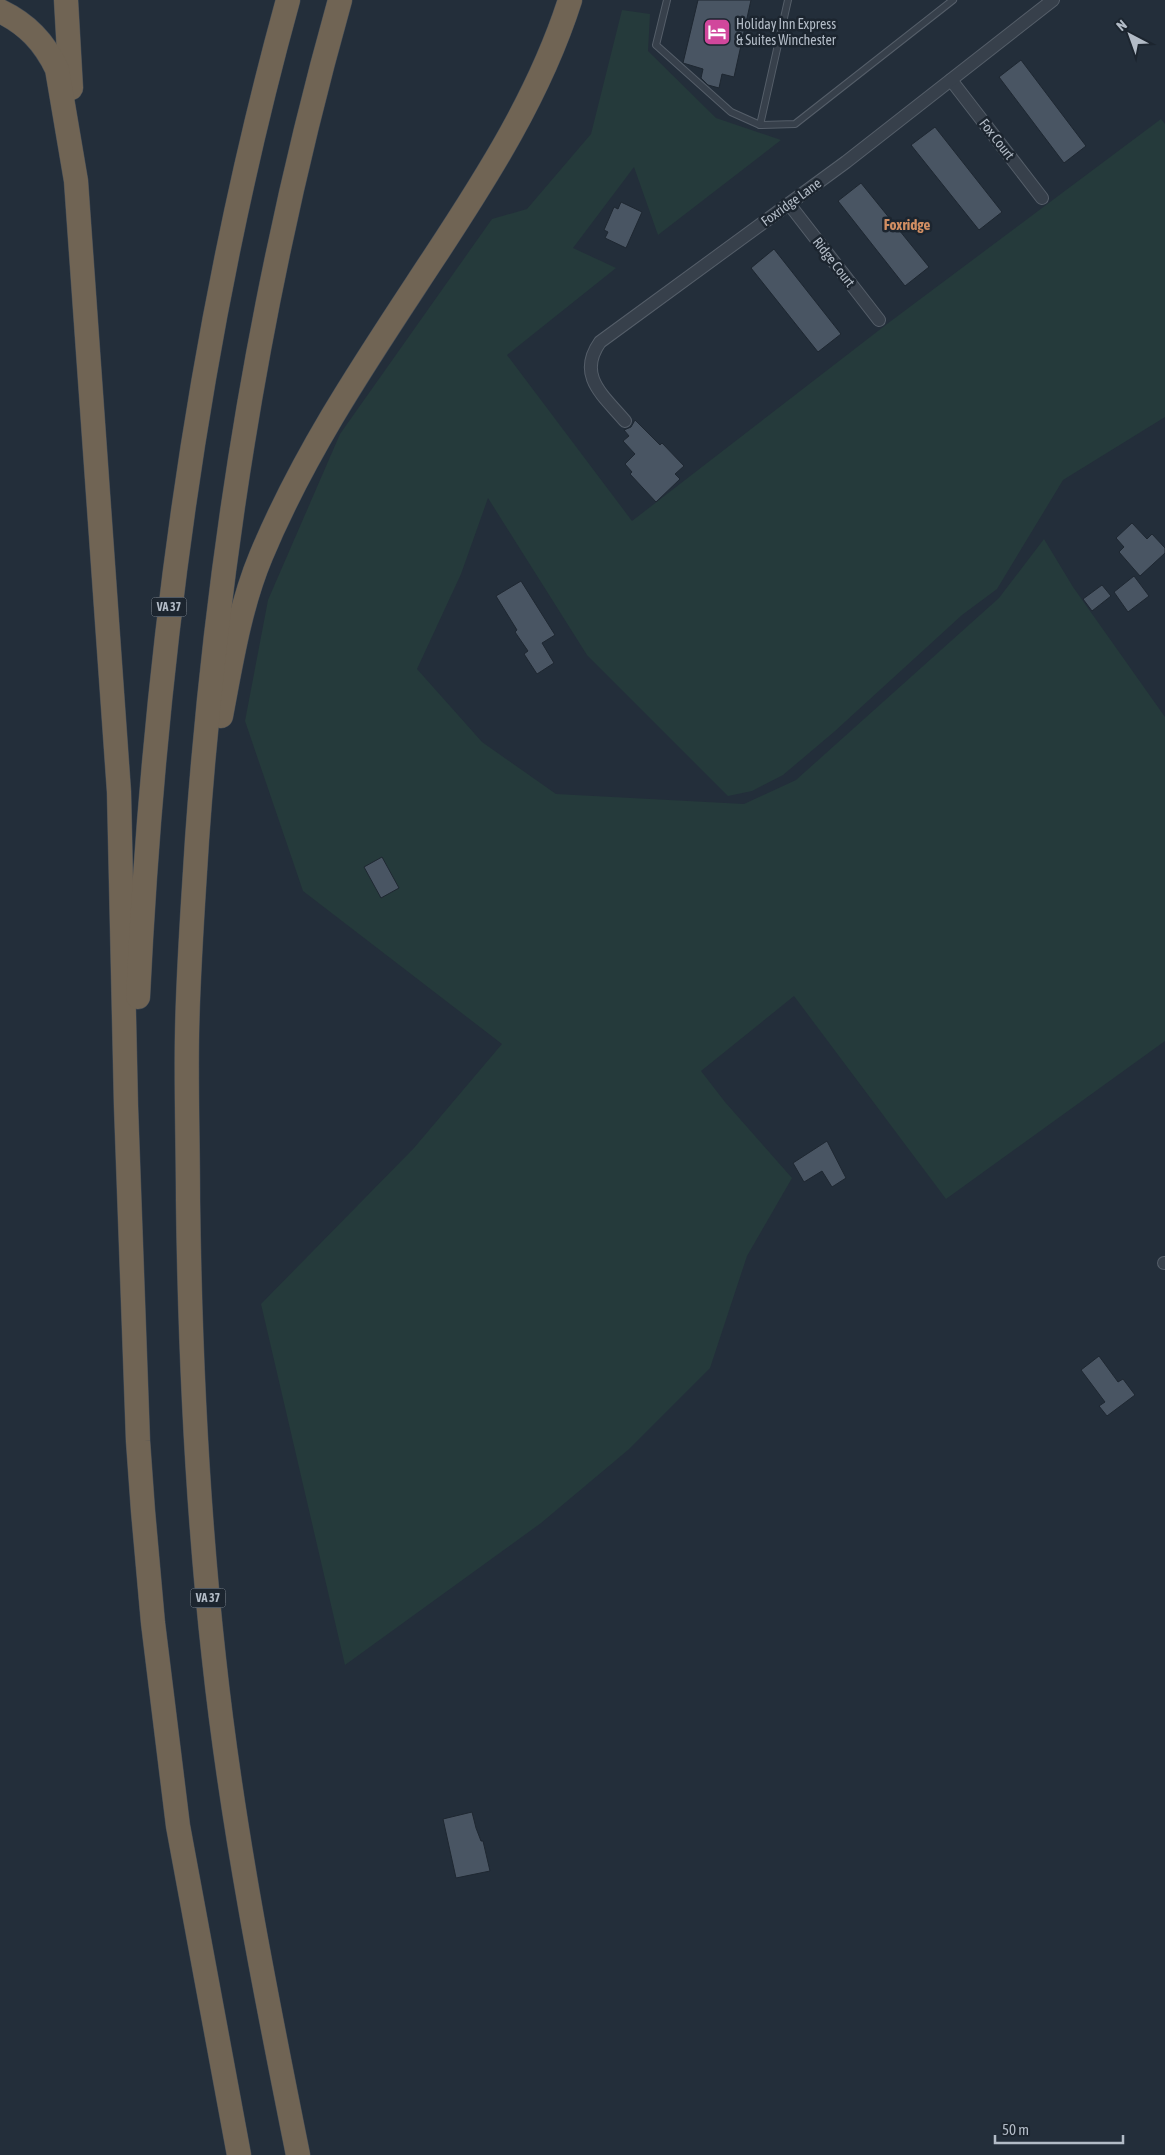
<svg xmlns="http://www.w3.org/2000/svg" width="1165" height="2155" viewBox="0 0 1165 2155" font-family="'Asap Condensed',sans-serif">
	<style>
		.green { fill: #253a3b }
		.building { fill: #495563; stroke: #1e2731 }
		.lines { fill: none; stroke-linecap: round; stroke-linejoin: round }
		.service-casing { stroke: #555e69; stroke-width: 8 }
		.minor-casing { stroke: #555e69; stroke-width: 14 }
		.motorway-casing { stroke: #424b55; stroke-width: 25 }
		.service { stroke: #37404b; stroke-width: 6 }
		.minor { stroke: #37404b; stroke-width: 12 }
		.motorway { stroke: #706454; stroke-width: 24 }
		.labels { text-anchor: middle; stroke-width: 5; stroke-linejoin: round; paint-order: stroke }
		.shield { fill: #1c252f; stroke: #858e99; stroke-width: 1 }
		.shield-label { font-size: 12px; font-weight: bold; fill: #b2bbc6 }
		.poi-label { font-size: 14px; fill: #b2bbc6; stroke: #1c252f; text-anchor: start }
		.street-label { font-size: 14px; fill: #b2bbc6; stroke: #1c252f }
		.neighbourhood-label { font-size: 15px; font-weight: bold; fill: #d18e62; stroke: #1c252f }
	</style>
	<rect width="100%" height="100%" fill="#232e3a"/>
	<polygon class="green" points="622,10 650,14 648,51 716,118 781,140 658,235 634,167 573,248 616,268 507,355 632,521 887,324 1161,119 1165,124 1165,417 1063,480 997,589 962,615 835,731 783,775 752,791 728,796 587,655 488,498 461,574 417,669 482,742 556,794 744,804 796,780 999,598 1044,539 1073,587 1165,717 1165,1041 946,1199 794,996 701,1071 725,1102 792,1178 747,1256 710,1368 628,1450 541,1523 345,1665 261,1304 414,1148 502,1044 303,891 245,721 268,600 340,434 492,219 527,209 591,134"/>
	<g class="building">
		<polygon points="698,0 751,0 734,77 722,74 719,88 708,85 701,78 703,69 683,63"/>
		<polygon points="1021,60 1086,146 1064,163 999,77"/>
		<polygon points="935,127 1002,212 979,230 911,145"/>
		<polygon points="861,183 929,267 905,286 838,201"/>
		<polygon points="621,202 642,212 626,248 605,238 608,232 604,230 614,207 618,209"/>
		<polygon points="774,249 841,334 818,352 751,268"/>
		<polygon points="635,420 660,445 662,443 684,466 675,474 680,479 656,502 630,474 632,472 625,464 635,454 623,441 629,436 624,430 631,427"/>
		<polygon points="1132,523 1147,539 1152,534 1165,548 1165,553 1140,576 1119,552 1124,547 1116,538"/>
		<polygon points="1134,576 1149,596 1128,612 1114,592"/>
		<polygon points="521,581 555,635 542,643 554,663 537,674 524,654 528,651 515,632 517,630 496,596"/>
		<polygon points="1102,585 1111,596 1092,611 1083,599"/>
		<polygon points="382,857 399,888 381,898 364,867"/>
		<polygon points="827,1141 846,1178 832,1187 822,1171 804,1182 793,1163"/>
		<polygon points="1099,1356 1118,1382 1123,1379 1135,1395 1107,1416 1099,1406 1105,1402 1081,1370"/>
		<polygon points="472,1812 476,1828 481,1841 483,1841 490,1871 456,1878 443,1819"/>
	</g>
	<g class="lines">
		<g class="service-casing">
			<g id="service">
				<polyline points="667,0 656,45 731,112 760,125 795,124 953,0"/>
				<polyline points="760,125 788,0"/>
			</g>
		</g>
		<g class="minor-casing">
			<g id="minor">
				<polyline points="951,80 1042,198"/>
				<polyline points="789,204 879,320"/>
				<path d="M625,421c-21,-25 -49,-45 -25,-79l246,-180 207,-162"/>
				<polyline points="1164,1263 1165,1263"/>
			</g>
		</g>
		<g class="motorway-casing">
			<g id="motorway">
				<polyline points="66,0 71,88"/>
				<path d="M0,11c27,13 44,31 57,58l19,112 43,611 7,314 12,335 5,70 10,112 25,203 61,329"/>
				<path d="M221,716c10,-53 19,-110 40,-160 44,-106 109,-201 172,-297 54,-82 107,-165 137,-259"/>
				<path d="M138,997c16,-336 60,-671 150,-997"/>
				<path d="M298,2155c-33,-164 -66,-329 -84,-496 -17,-153 -24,-305 -26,-459 0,-54 -2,-109 -1,-164 1,-65 6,-131 10,-196 20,-284 66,-566 143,-840"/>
			</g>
		</g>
		<use href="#service" class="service"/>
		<use href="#minor" class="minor"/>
		<use href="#motorway" class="motorway"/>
	</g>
	<defs>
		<g id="hotel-square" transform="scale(1.4375)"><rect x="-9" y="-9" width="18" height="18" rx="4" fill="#d1479c" stroke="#1c252f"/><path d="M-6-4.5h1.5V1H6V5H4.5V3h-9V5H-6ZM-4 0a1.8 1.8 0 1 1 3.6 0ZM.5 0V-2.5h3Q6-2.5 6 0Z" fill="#fff"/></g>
	</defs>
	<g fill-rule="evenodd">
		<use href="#hotel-square" x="717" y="32"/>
	</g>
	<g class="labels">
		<g class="shield">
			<rect x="151.5" y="597.5" width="35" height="19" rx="4"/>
			<rect x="190.5" y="1588.5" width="35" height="19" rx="4"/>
		</g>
		<g class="shield-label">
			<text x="169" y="611">VA 37</text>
			<text x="208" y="1602">VA 37</text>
		</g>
		<g class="poi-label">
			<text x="736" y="29">Holiday Inn Express<tspan x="736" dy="16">&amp; Suites Winchester</tspan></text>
		</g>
		<g class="street-label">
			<text transform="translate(997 139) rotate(52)" y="5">Fox Court</text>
			<text transform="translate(791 202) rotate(-36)" y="5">Foxridge Lane</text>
			<text transform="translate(834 262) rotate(52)" y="5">Ridge Court</text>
		</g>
		<g class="neighbourhood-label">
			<text x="907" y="230">Foxridge</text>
		</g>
	</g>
	<g transform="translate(1130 35) rotate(319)" stroke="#1c252f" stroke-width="4" paint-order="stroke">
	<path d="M0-4L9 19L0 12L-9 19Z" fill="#b2bbc6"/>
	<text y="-8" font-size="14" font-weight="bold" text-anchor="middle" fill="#b2bbc6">N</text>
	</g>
	<path d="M995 2135v8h128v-8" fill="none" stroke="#b2bbc6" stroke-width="2.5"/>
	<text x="1002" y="2135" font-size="15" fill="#b2bbc6" stroke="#1c252f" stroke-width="4" paint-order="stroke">50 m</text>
</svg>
